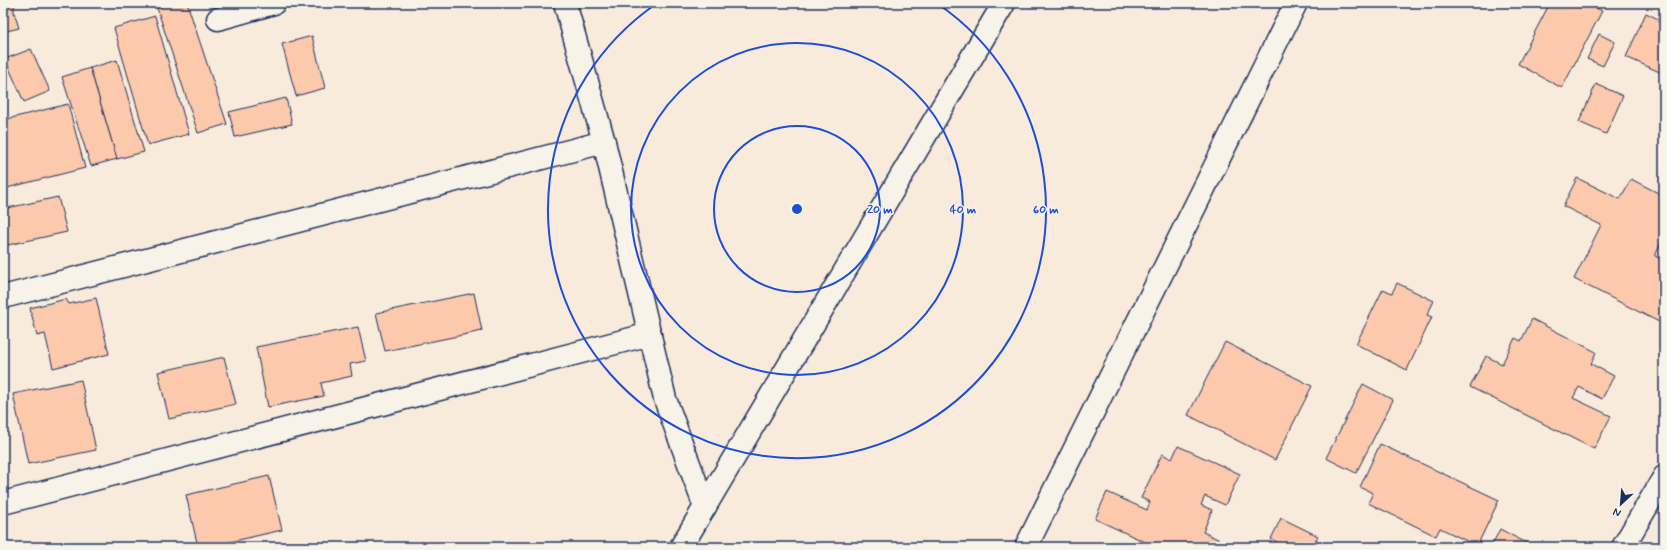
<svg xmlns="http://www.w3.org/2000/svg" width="1667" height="550" viewBox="0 0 1667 550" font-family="Mynerve,sans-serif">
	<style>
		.building { fill: #fcc9ac; stroke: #1b2f5e }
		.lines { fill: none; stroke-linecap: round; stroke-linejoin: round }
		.minor-casing { stroke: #1b2f5e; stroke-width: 25 }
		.minor { stroke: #f7f3e8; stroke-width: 22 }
		.ring { fill: none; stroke: #1d4ed8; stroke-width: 2 }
		.centre { fill: #1d4ed8; stroke: #f7f3e8; stroke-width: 2 }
		.ring-label { font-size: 12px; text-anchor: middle; font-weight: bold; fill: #1d4ed8; stroke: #f7f3e8; stroke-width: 3; stroke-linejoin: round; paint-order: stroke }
	</style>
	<rect width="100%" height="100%" fill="#f8ebdc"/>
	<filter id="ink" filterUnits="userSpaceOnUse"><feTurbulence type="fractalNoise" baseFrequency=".025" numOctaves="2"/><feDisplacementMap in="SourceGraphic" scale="8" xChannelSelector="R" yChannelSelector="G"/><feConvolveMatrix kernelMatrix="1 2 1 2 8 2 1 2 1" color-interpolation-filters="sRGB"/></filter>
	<g filter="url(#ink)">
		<g class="building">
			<polygon points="3,3 14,3 14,12 19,28 3,32"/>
			<polygon points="172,3 187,3 227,124 198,133 157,8"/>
			<polygon points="1550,3 1587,3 1602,11 1562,88 1518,64"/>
			<polygon points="1646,13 1664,22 1664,74 1626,57"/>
			<polygon points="155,16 189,134 148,145 114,28"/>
			<polygon points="1599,34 1615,42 1603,66 1587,59"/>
			<polygon points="312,36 325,88 296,96 282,44"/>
			<polygon points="31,49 50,91 24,102 5,59"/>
			<polygon points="117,60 144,152 117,159 90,68"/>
			<polygon points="90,68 117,159 91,166 62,77"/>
			<polygon points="1596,84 1623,96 1606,134 1579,122"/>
			<polygon points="286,98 292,124 235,137 229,112"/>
			<polygon points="68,104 85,168 3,189 3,120"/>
			<polygon points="1577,178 1620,199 1631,179 1664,196 1664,247 1660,245 1655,256 1664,261 1664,313 1659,322 1574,279 1601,225 1563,206"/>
			<polygon points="58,197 67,232 3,246 3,209"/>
			<polygon points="1397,283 1434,301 1427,315 1432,317 1407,370 1356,344 1383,289 1392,293"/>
			<polygon points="474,293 482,331 385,351 376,313"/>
			<polygon points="96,298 109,354 53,368 45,334 37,336 30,308 66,299 69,304"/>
			<polygon points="1532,319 1596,352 1591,364 1614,376 1602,399 1579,387 1573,398 1611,416 1594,449 1470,387 1486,356 1502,364 1515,338 1521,341"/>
			<polygon points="358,327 366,361 350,364 352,376 321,383 324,396 268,407 256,347"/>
			<polygon points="1225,342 1312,386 1275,460 1188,415"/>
			<polygon points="224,357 236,404 169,419 158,372"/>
			<polygon points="81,380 96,450 28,464 13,394"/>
			<polygon points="1363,384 1393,400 1356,473 1326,458"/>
			<polygon points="1380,444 1499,500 1477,546 1440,528 1436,536 1368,503 1373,493 1360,487"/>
			<polygon points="1178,446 1240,474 1225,505 1205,496 1201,505 1212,510 1203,532 1224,542 1222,547 1156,547 1095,519 1107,492 1147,510 1150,502 1141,498 1162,454 1172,459"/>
			<polygon points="269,476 282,530 208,547 198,547 186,495"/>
			<polygon points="1281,518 1318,536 1313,547 1287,547 1271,539"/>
			<polygon points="1500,529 1513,536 1535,547 1491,547"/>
		</g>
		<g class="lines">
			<g class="minor-casing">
				<g id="minor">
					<polyline points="565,3 604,142 665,399 705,507"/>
					<polyline points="218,19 274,3"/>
					<polyline points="3,297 604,142"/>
					<polyline points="3,503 650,334"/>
					<polyline points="681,547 1004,3"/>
					<polyline points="1026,547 1296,3"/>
					<polyline points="1623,547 1664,477"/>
				</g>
			</g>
			<use href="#minor" class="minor"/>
		</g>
	</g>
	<g class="ring">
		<circle cx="797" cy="209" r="83"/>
		<circle cx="797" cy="209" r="166"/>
		<path d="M938 4A249 249 0 1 1 656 4"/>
	</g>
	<circle cx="797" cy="209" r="6" class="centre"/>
	<g class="ring-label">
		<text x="880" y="213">20 m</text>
		<text x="963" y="213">40 m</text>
		<text x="1046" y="213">60 m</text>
	</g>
	<rect width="1667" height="550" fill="none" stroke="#f7f3e8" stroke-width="16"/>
	<rect x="8" y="8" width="1651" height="534" fill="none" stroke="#1b2f5e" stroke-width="1.5" filter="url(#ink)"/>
	<g transform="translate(1621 504) rotate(206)" stroke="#f7f3e8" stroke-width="3" paint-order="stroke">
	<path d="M0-3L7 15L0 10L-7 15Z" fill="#1b2f5e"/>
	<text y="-6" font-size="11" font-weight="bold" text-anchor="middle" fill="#1b2f5e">N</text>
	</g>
</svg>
